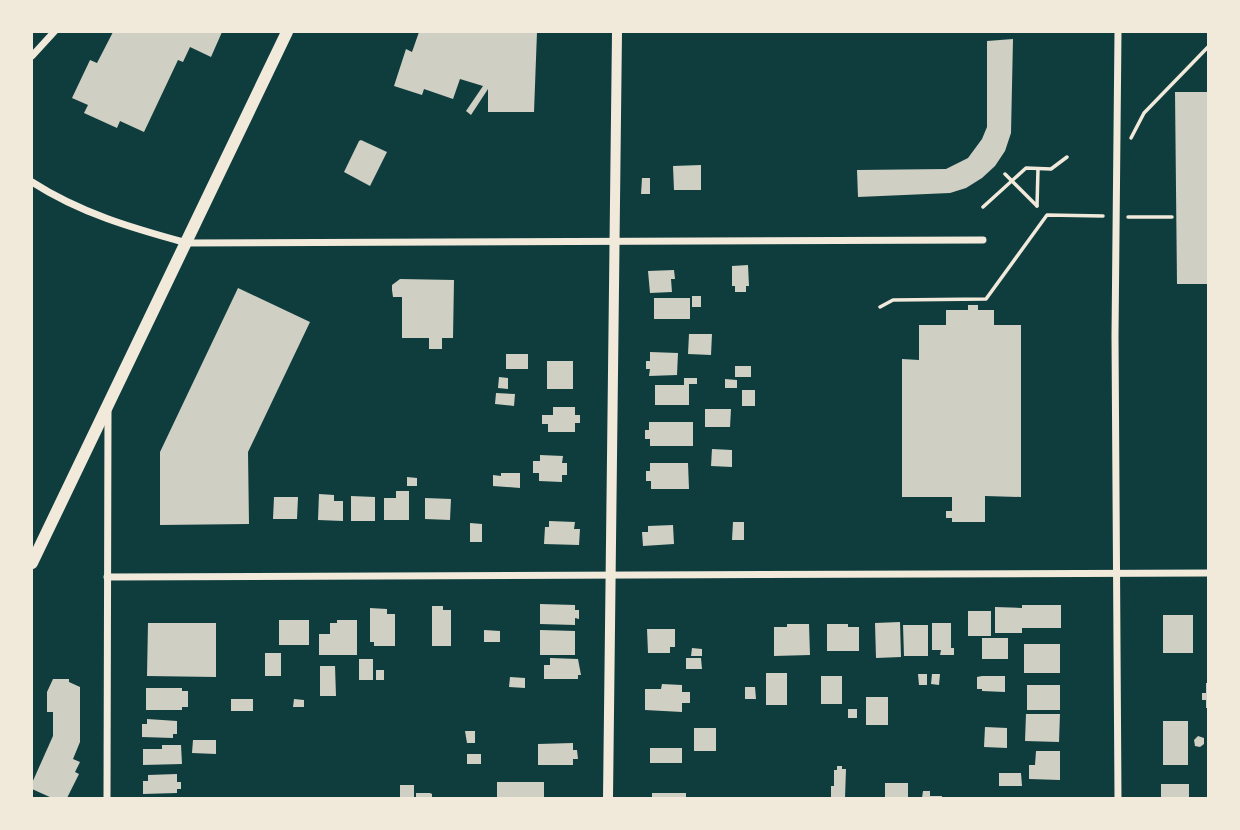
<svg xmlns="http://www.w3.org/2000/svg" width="1240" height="830" viewBox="0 0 1240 830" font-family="Arial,sans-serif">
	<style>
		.building { fill: #cfcfc3 }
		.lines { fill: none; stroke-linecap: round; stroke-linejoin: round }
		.path { stroke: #f1e9da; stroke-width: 3.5 }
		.minor { stroke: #f1e9da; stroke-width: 7 }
		.tertiary { stroke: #f1e9da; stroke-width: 10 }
		.secondary { stroke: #f1e9da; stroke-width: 12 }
	</style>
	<rect width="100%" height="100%" fill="#0f3d3e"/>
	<g class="building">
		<polygon points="113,32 222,32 211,57 190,47 183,62 178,60 144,132 120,121 117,128 84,113 88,105 72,98 90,60 97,63"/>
		<polygon points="419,32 537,32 534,112 488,112 488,89 471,115 466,111 483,86 460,79 453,99 424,89 422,95 394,86 406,49 412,52"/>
		<polygon points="1013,39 1011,133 1005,151 995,166 982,178 966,188 950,193 858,197 857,170 946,169 968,158 982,139 987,127 987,41"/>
		<polygon points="1175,92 1208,92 1208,284 1177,284"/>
		<polygon points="361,140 387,152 370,186 344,172 359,141"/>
		<polygon points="701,165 701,190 674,190 673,166"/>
		<polygon points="642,178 650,178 650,194 641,194"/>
		<polygon points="748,265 749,286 746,286 746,292 735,292 735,286 732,286 732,266"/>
		<polygon points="674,270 675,279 671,279 672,292 650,293 648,271"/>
		<polygon points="400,279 454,280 453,338 442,338 442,349 429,349 429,338 402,338 402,297 393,297 392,290 392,285"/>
		<polygon points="238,288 310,322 248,452 249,524 160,525 160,452"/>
		<rect x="692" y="296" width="9" height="11"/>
		<rect x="654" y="298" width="36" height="21"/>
		<polygon points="968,305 978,305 978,310 994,310 994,325 1021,325 1021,497 985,496 985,522 952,522 952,518 946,518 946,511 952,511 952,497 902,497 902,359 919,360 919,325 946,325 946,310 968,310"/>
		<polygon points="689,334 712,334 711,355 688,354"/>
		<polygon points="650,352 678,353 677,375 649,376 650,369 646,369 646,361 650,361"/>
		<rect x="506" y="354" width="22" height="15"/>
		<rect x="547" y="361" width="26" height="28"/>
		<rect x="735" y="366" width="16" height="11"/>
		<polygon points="499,377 508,378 508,389 498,388"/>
		<polygon points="684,378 697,378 697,384 689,384 689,405 655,405 655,385 684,385"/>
		<polygon points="725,379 737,380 737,388 725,388"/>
		<rect x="742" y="390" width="13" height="16"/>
		<polygon points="496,393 515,394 514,406 495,404"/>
		<polygon points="553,407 575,407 575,415 580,415 580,423 575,423 575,432 548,432 548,424 542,424 542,415 553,415"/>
		<polygon points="705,409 731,409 730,427 705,427"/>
		<polygon points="649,422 693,422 693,446 650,446 650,439 645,439 645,430 649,430"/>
		<polygon points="712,449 732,450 732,467 711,466"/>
		<polygon points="540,455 563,456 562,463 567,463 567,475 562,475 562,482 539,481 539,473 533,473 533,461 540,461"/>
		<polygon points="650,463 688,463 689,489 651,489 651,481 646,481 646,471 650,471"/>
		<polygon points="501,473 520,473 520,488 493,486 493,475 501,476"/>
		<polygon points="407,477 417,478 417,486 407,486"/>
		<polygon points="396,491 409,491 409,520 384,520 384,498 396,498"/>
		<polygon points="319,494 334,495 334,501 343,501 343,521 318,520"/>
		<polygon points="351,496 375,497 375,521 351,521"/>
		<polygon points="274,497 298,497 297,519 273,519"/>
		<polygon points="425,498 451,499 450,520 425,519"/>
		<polygon points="549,521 575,522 574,529 580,529 579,545 544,544 545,527 549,527"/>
		<polygon points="733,522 744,522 744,540 732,540"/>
		<polygon points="470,523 482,524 482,542 470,542"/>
		<polygon points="673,525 674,544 643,546 642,532 648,532 648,526"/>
		<polygon points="540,604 575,605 575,610 579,610 579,619 575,618 575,625 540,624"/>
		<polygon points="1022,605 1061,605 1061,628 1022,628 1022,633 995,633 995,607 1022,608"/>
		<polygon points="432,606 443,606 443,610 451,610 451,646 432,646"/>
		<polygon points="370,608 387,609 387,614 395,614 395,646 374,646 374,642 370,642"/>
		<rect x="968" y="611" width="23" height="25"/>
		<rect x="1163" y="615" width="30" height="38"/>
		<rect x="279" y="620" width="30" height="25"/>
		<polygon points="337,620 357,620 357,655 319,655 319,634 330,634 330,623 337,623"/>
		<polygon points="900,622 901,657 876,658 875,623"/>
		<polygon points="148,623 216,623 216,677 147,676"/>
		<polygon points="932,623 951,623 951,648 954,648 954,655 940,655 941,650 932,650"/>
		<polygon points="787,624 809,624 810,655 774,656 774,627 787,627"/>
		<polygon points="827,624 848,624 848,627 859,627 859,651 827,651"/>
		<polygon points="903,625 928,625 928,656 904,656"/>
		<polygon points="647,629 675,629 675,647 670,647 670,653 648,653"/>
		<polygon points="484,630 500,631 500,642 484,642"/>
		<polygon points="540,630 575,631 575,655 540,655"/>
		<rect x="982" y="638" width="26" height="21"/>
		<rect x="1024" y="644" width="36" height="29"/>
		<polygon points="692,648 702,649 702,656 691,656"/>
		<rect x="265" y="653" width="16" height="23"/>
		<polygon points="550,658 578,659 581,675 578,675 578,679 544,679 544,665 550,665"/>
		<polygon points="686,658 701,658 702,669 686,669"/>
		<rect x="359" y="659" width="14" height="21"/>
		<polygon points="320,666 335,666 336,696 320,696"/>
		<rect x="376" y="670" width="8" height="10"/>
		<rect x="766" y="673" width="21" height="32"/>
		<polygon points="918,674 927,674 927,685 919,685"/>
		<polygon points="932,674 940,674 939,685 931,684"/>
		<rect x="821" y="676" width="21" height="28"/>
		<polygon points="982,676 1005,676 1005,692 982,691 982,689 977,689 977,677"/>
		<polygon points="510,677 525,678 525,688 509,687"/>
		<polygon points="53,679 69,679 69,682 80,687 80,742 73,759 80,762 75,772 79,774 67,798 52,798 32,789 32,783 53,736 53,712 47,712 47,692"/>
		<polygon points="1206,683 1208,683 1208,708 1206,708 1206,700 1202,700 1202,693 1206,693"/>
		<polygon points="662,684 682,685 682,692 690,692 690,703 682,703 682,712 645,710 645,689 661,689"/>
		<rect x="1027" y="685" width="33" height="25"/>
		<polygon points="745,687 755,687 756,699 745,699"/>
		<polygon points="146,688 182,688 182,691 188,691 188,707 182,707 182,710 146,710"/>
		<rect x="866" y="697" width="22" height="28"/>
		<rect x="231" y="699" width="22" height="12"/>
		<polygon points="294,699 304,700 304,707 293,707"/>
		<rect x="848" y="709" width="9" height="9"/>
		<polygon points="1026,714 1060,714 1059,742 1025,741"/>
		<polygon points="147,719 177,721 177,734 173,734 173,738 142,737 142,724 147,724"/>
		<rect x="1163" y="721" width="25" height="44"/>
		<polygon points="985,727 1007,728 1007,748 984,747"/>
		<rect x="694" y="728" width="22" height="23"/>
		<polygon points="465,731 475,731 475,743 467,743"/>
		<polygon points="1198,736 1204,738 1204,744 1200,747 1195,746 1194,740"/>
		<polygon points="193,740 216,740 216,754 192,753"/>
		<polygon points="573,743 573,750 577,750 578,759 573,759 573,765 538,765 538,744"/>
		<polygon points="162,745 181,745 182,764 143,765 143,749 162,749"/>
		<rect x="650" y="748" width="32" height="15"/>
		<polygon points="1036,751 1060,751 1060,780 1029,779 1029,765 1035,765"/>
		<rect x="467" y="754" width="14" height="10"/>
		<polygon points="837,766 842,766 842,769 846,769 845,798 831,798 831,786 834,786 834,770 837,770"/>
		<polygon points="999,773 1021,773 1022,786 999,786"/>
		<polygon points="177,774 177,782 181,782 181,789 177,789 177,793 143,794 143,781 148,781 148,775"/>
		<rect x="497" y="782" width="47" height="16"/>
		<rect x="885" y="783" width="23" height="15"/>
		<rect x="1161" y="784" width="28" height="14"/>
		<rect x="400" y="785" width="14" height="13"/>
		<polygon points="923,791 930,791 930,796 942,796 942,798 922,798"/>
		<polygon points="416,793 430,793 432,794 432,798 416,798"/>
		<rect x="652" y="793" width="34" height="5"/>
	</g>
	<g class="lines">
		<g class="path">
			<polyline points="1131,138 1144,113 1208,47"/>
			<polyline points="1005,174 1037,206"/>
			<polyline points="1037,206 1038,169"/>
			<polyline points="983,207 1026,168 1051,169 1067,157"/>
			<polyline points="1128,217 1172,217"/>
			<polyline points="880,307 893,300 986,299 1047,215 1103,216"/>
		</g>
		<g class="minor">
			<polyline points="1118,32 1115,336 1118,798"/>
			<polyline points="32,56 54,32"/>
			<path d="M32,182c48,31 100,46 155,61l796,-3"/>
			<polyline points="107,577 1208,573"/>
			<polyline points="107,798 108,412"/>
		</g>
		<polyline class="tertiary" points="608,798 617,32"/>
		<polyline class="secondary" points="32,563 287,32"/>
	</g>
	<rect width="1240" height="830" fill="none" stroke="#f1e9da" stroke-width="66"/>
</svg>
